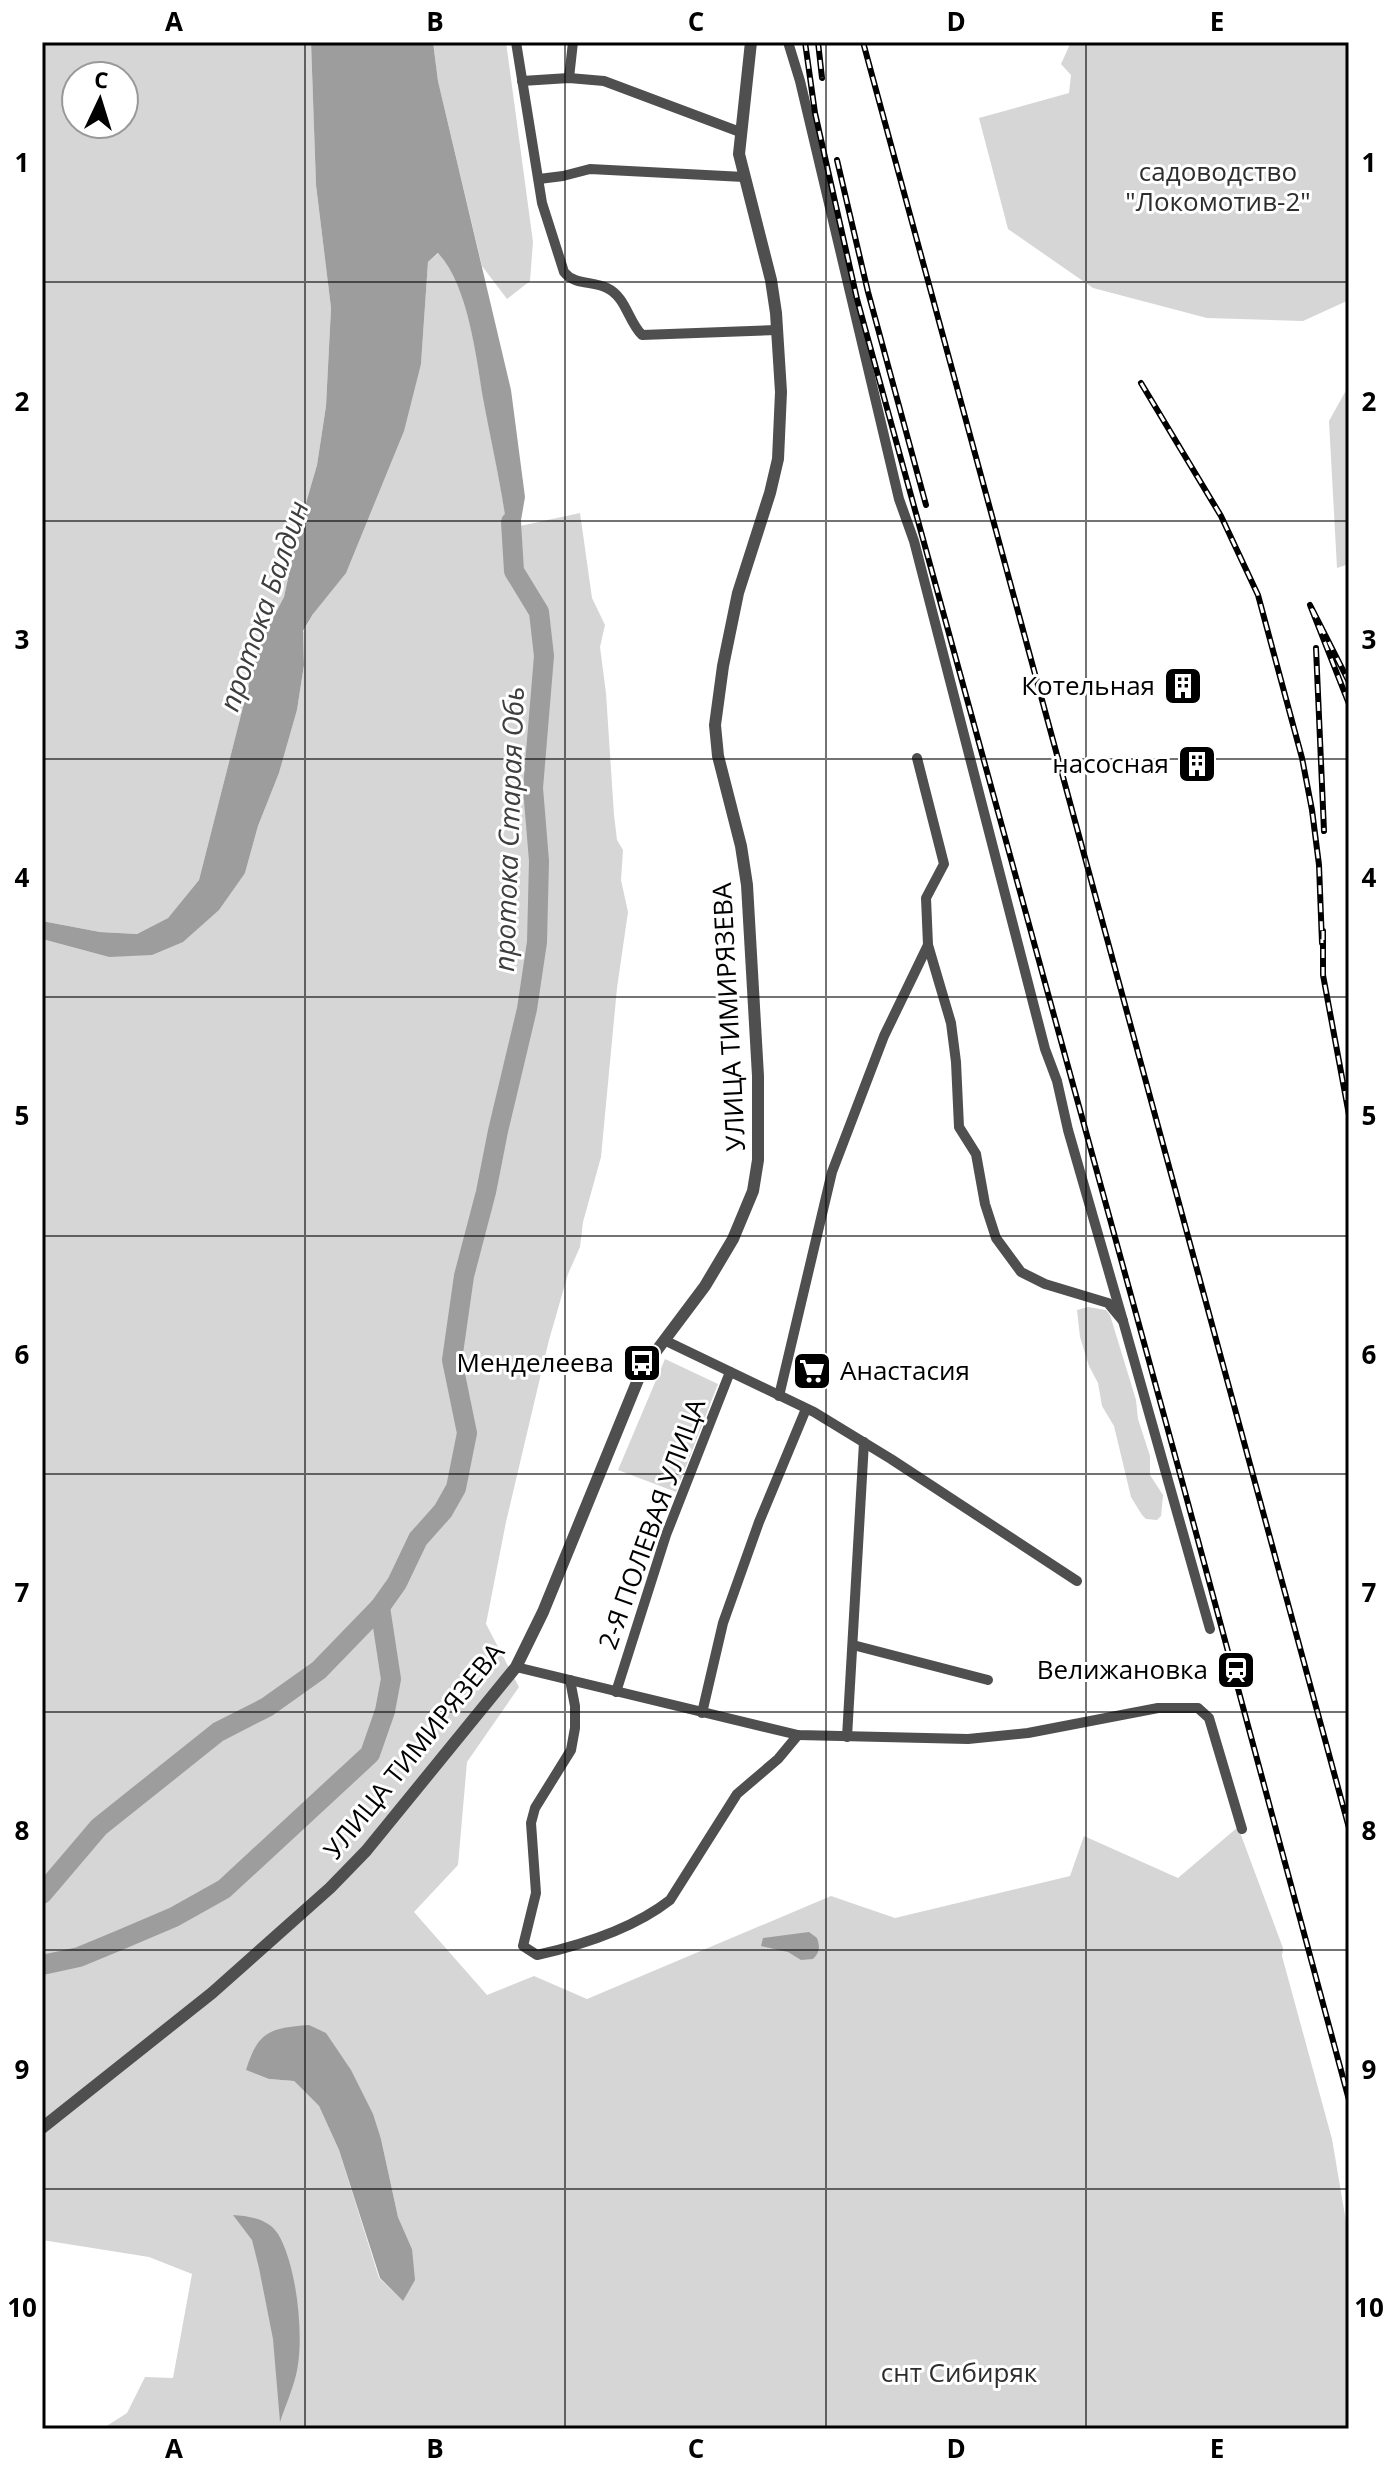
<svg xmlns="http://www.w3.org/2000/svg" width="1391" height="2471" viewBox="0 0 1391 2471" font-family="'Open Sans',sans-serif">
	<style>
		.green { fill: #d6d6d6; fill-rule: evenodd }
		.water { fill: #9d9d9d }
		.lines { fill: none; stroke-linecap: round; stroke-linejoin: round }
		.river { stroke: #9d9d9d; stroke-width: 20 }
		.minor { stroke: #4f4f4f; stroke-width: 10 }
		.tertiary { stroke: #4f4f4f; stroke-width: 12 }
		.rail-casing { stroke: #000; stroke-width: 6 }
		.rail { stroke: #fff; stroke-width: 3; stroke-dasharray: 9; stroke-linecap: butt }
		.grid { fill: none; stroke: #000; stroke-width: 2; stroke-opacity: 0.55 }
		.labels { text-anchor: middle; stroke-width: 6; stroke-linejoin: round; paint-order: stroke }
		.park-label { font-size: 26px; fill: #2d2d2d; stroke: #fff }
		.poi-label { font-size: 26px; fill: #000; stroke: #fff; text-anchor: end }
		.street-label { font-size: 26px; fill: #000; stroke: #fff }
		.water-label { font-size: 28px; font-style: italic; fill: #3e3e3e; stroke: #fff }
		.neatline { fill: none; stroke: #000; stroke-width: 3 }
		.grid-label { font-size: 26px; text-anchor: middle; font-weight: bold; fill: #000 }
	</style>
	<rect width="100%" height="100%" fill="#fff"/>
	<g class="green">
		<path d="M42,42h269l5,143 15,123 -5,98 -9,59 -18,62 -15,70 -25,47 -60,236 -31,38 -31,16 -37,-2 -58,-11zM76,76h48v48h-48z"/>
		<polygon points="433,42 506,42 533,242 530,281 507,299 482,266 438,81"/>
		<polygon points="1071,42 1349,42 1349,300 1303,321 1207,318 1093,288 1008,229 979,118 1069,93 1071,75 1061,64"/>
		<path d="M439,253c31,38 36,100 45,147 9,51 21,101 26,153l10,-27 60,-13 12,85 13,27 -5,22 6,46 8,122 3,25 6,10 -2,30 7,32 -11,76 -16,169 -18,65 -3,25 -12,27 -19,66 -43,182 -20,102 33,63 -52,75 -9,103 -44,47 73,83 47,-19 53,23 244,-103 64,22 175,-42 14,-40 94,42 60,-51 45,121 -1,8 50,183 17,100v190h-1247l25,-16 18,-36 28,1 19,-104 -43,-17 -107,-17v-1301l67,18 136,-84 13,-47 21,-53 18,-63 7,-45 -1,-33 10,-18 108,-250 7,-102zM246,2070l117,26 18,43 17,78 14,32 -9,52 -24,-23 -40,-128 -20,-44 -25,-25 -25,-2z"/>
		<polygon points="1349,385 1349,564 1337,568 1329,421"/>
		<polygon points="1088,1307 1106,1310 1110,1315 1136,1400 1138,1419 1150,1456 1150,1475 1163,1495 1161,1516 1157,1520 1146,1519 1142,1515 1131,1497 1114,1426 1102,1406 1098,1383 1089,1366 1080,1337 1077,1310"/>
		<polygon points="665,1359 718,1384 676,1492 618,1470"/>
	</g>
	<g class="water">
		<path d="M311,42h122l5,39 73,309 14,107 -5,29 -10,30c-5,-55 -17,-104 -27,-158 -7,-42 -15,-113 -45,-145l-10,9 -7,102 -17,67 -58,142 -33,41 -10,17 1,34 -7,45 -18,63 -21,53 -13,47 -26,37 -36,32 -31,13 -43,2 -67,-18v-18l58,11 37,2 31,-16 31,-38 60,-236 25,-47 15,-70 18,-62 9,-59 5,-98 -15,-123z"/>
		<path d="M809,1932l8,6c3,9 3,14 -4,21l-12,1 -13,-8 -27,-6 2,-8z"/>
		<path d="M309,2025l17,8 25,37 22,44 8,25 17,78 14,32 3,31 -12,21 -23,-23 -41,-128 -20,-44 -25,-25 -25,-2 -23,-9c12,-39 24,-42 63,-45z"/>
		<path d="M233,2215c16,1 36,4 45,19 19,31 27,106 18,141 -4,16 -11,32 -16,47l-7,-83 -14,-71 -7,-28z"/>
	</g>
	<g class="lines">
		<g class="river">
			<polyline points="42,1894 99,1827 218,1732 267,1707 319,1670 380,1607 397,1583 418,1539 443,1511 456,1488 467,1433 452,1360 464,1276 486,1192 498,1131 527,1009 537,942 539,861 533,788 544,656 539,612 514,571 511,522"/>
			<polyline points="42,1965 79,1957 120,1940 174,1917 224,1889 370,1754 385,1711 391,1679 380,1607"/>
		</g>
		<g class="minor">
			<path d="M516,42l26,161 22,69c10,13 29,9 43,16 19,9 21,33 35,47l135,-5"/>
			<polyline points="788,42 800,81 899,499 914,541 1045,1049 1057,1081 1068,1130 1123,1321"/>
			<polyline points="569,78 573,42"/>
			<polyline points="522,81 569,78 604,81 740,132"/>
			<polyline points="539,179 563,176 590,169 744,177"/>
			<polyline points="928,945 951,1023 956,1062 959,1127 976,1154 985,1204 996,1238 1021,1272 1045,1284 1108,1303 1123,1321 1210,1629"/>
			<polyline points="664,1340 814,1412 891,1459 1077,1581"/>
			<polyline points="779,1396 832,1172 884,1036 928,945 926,898 944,864 917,758"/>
			<polyline points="853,1645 988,1680"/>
			<polyline points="516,1667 798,1735 968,1739 1028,1733 1158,1708 1198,1708 1209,1718 1242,1829"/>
			<path d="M570,1680l5,26v22l-4,22 -36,58 -4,15 5,70 -13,53 14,9c45,-10 96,-26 133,-55l67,-106 41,-35 20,-24"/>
			<polyline points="616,1692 666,1535 730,1372"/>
			<polyline points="702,1713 723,1623 759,1522 806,1409"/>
			<polyline points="847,1737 864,1442"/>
		</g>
		<polyline class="tertiary" points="42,2128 212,1993 330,1888 366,1851 516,1667 543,1612 642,1370 705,1286 733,1239 753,1191 758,1160 758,1076 747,885 741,846 718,756 715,725 723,666 738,593 770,493 778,459 781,392 776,313 771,280 739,154 751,42"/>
		<g class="rail-casing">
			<g id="rail">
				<polyline points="805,42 815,113 857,299 1182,1481 1349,2100"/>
				<polyline points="818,42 822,78"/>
				<polyline points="863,42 1349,1828"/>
				<polyline points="837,160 868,292 926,505"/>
				<polyline points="1141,383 1221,516 1258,595 1302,758 1312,810 1319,865 1322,943"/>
				<polyline points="1316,648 1324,831"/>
				<polyline points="1349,682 1310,605 1349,704"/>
				<polyline points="1323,931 1323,975 1349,1115"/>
			</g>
		</g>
		<use href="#rail" class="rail"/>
	</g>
	<path class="grid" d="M305,42v2387M565,42v2387M826,42v2387M1086,42v2387M42,282h1307M42,521h1307M42,759h1307M42,997h1307M42,1236h1307M42,1474h1307M42,1712h1307M42,1950h1307M42,2189h1307"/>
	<defs>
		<g id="building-square" transform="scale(2)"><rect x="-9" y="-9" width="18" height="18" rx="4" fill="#000" stroke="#fff"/><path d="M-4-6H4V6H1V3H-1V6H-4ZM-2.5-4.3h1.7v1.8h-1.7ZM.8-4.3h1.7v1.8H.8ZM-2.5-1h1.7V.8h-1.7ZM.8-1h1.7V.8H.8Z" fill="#fff"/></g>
		<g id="bus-square" transform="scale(2)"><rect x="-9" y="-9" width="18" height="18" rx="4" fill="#000" stroke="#fff"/><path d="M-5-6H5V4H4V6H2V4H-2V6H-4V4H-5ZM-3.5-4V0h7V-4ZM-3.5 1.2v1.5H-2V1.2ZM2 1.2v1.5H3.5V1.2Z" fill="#fff"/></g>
		<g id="supermarket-square" transform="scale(2)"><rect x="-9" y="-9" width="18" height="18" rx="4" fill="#000" stroke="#fff"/><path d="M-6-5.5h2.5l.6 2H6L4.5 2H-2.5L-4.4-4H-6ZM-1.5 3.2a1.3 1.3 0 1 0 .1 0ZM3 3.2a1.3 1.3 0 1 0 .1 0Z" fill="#fff"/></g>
		<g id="station-square" transform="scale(2)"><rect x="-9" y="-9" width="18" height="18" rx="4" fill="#000" stroke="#fff"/><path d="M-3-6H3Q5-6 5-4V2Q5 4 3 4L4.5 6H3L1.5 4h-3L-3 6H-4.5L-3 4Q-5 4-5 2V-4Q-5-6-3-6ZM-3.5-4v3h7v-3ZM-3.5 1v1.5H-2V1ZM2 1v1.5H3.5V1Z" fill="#fff"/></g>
	</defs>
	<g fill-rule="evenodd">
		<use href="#building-square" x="1183" y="686"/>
		<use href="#building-square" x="1197" y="764"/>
		<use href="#bus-square" x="642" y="1363"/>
		<use href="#supermarket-square" x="812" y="1371"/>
		<use href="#station-square" x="1236" y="1670"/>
	</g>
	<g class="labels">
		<g class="park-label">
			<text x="1218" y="181">садоводство<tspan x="1218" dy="30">"Локомотив-2"</tspan></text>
			<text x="959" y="2382">снт Сибиряк</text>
		</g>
		<g class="poi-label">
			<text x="1155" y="695">Котельная</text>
			<text x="1169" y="773">насосная</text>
			<text x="614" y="1372">Менделеева</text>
			<text x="840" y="1380" text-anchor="start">Анастасия</text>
			<text x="1208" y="1679">Велижановка</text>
		</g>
		<g class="street-label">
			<text transform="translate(729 1017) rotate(-93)" y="9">УЛИЦА ТИМИРЯЗЕВА</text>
			<text transform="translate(652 1524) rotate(-70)" y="9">2-Я ПОЛЕВАЯ УЛИЦА</text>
			<text transform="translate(414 1751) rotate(-51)" y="9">УЛИЦА ТИМИРЯЗЕВА</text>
		</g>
		<g class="water-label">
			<text transform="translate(264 606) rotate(-71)" y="10">протока Балдин</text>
			<text transform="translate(509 829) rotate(-88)" y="10">протока Старая Обь</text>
		</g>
	</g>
	<rect width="1391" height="2471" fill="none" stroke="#ffffff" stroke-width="88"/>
	<g transform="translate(100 100) rotate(4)"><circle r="38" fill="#ffffff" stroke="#999999" stroke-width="2"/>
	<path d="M0-6L14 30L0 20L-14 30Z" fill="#000000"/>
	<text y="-12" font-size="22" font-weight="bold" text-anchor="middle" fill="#000000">С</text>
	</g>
	<rect x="44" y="44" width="1303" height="2383" class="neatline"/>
	<g class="grid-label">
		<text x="174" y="31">A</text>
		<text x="435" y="31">B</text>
		<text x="696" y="31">C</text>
		<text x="956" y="31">D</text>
		<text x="1217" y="31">E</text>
		<text x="22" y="172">1</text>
		<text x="1369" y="172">1</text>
		<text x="22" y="411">2</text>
		<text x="1369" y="411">2</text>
		<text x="22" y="649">3</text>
		<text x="1369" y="649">3</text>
		<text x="22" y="887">4</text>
		<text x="1369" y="887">4</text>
		<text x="22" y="1125">5</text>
		<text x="1369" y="1125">5</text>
		<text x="22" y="1364">6</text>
		<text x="1369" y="1364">6</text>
		<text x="22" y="1602">7</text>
		<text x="1369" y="1602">7</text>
		<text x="22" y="1840">8</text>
		<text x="1369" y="1840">8</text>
		<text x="22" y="2079">9</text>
		<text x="1369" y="2079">9</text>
		<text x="22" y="2317">10</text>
		<text x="1369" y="2317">10</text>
		<text x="174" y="2458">A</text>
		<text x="435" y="2458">B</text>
		<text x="696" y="2458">C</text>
		<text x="956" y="2458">D</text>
		<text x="1217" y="2458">E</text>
	</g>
</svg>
